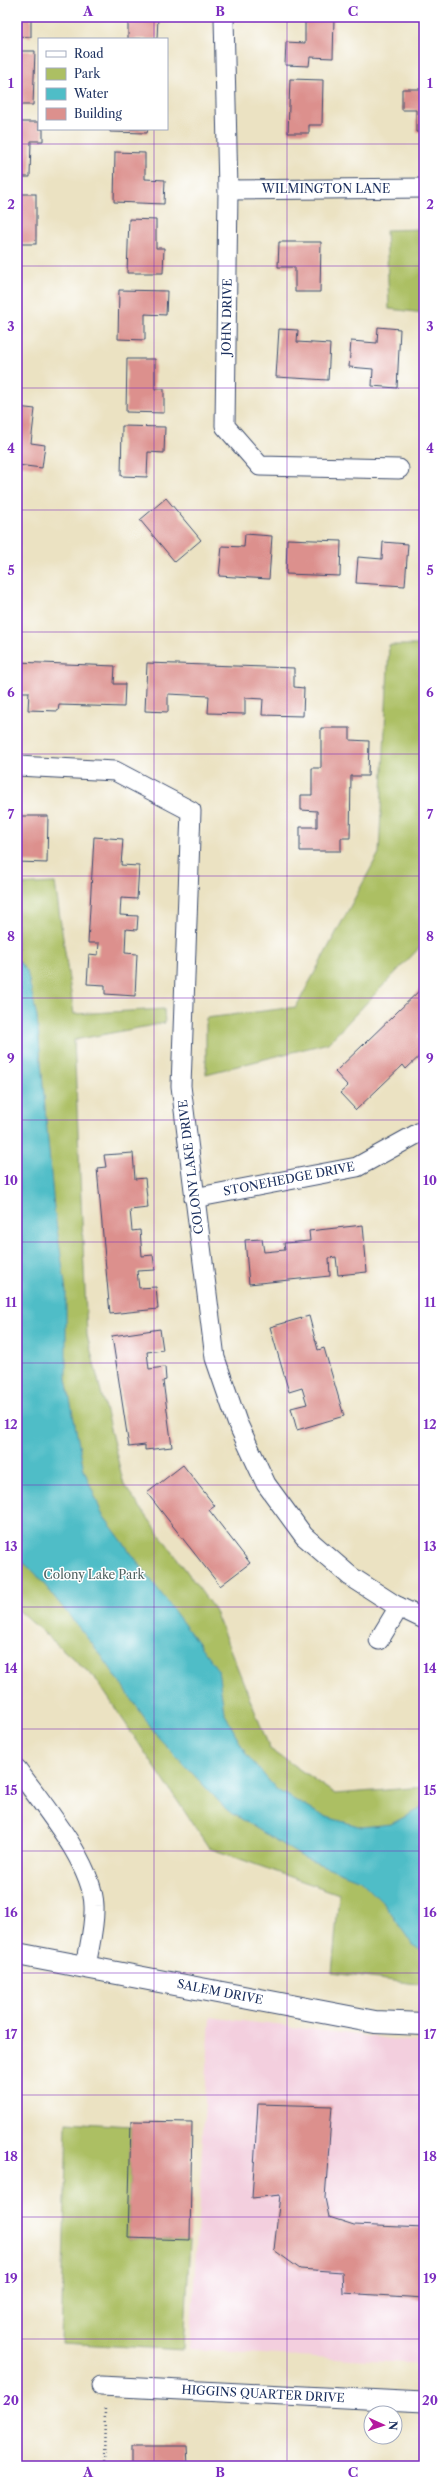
<svg xmlns="http://www.w3.org/2000/svg" width="441" height="2483" viewBox="0 0 441 2483" font-family="'Libre Caslon Text',serif">
	<style>
		.built { fill: #f3cfde }
		.green { fill: #acbf63; stroke: #647760 }
		.water { fill: #4fbdc7; stroke: #357692 }
		.building { fill: #dc908d }
		.lines { fill: none; stroke-linecap: round; stroke-linejoin: round }
		.minor-casing { stroke: #3a4a6d; stroke-width: 21 }
		.tertiary-casing { stroke: #3a4a6d; stroke-width: 24 }
		.path { stroke: #3a4a6d; stroke-width: 2.5; stroke-dasharray: 1 3; stroke-linecap: butt }
		.minor { stroke: #fff; stroke-width: 19 }
		.tertiary { stroke: #fff; stroke-width: 22 }
		.grid { fill: none; stroke: #7b2cbf; stroke-width: 1; stroke-opacity: 0.55 }
		.labels { text-anchor: middle; stroke-width: 3; stroke-linejoin: round; paint-order: stroke }
		.street-label { font-size: 12px; fill: #1b2f5e; stroke: #fff }
		.park-label { font-size: 12px; fill: #4e6160; stroke: #fff }
		.neatline { fill: none; stroke: #7b2cbf; stroke-width: 1.5 }
		.grid-label { font-size: 13px; text-anchor: middle; font-weight: bold; fill: #7b2cbf }
	</style>
	<rect width="100%" height="100%" fill="#fff"/>
	<filter id="ink" filterUnits="userSpaceOnUse"><feTurbulence type="fractalNoise" baseFrequency=".025" numOctaves="2"/><feDisplacementMap in="SourceGraphic" scale="8" xChannelSelector="R" yChannelSelector="G"/><feConvolveMatrix kernelMatrix="1 2 1 2 8 2 1 2 1" color-interpolation-filters="sRGB"/></filter>
	<filter id="wash" filterUnits="userSpaceOnUse"><feTurbulence type="fractalNoise" baseFrequency=".012" numOctaves="4" result="noise"/><feDisplacementMap in="SourceGraphic" scale="16" xChannelSelector="R" yChannelSelector="G"/><feGaussianBlur stdDeviation="0.9" result="paint"/><feColorMatrix in="noise" values="0 0 0 0 0 0 0 0 0 0 0 0 0 0 0 0 0 1.4 0 .05"/><feComposite in="paint" operator="in"/></filter>
	<g filter="url(#wash)">
		<rect width="100%" height="100%" fill="#ebe2c2"/>
		<polygon class="built" points="210,2017 424,2043 424,2363 190,2350"/>
		<g class="green">
			<polygon points="424,229 424,313 389,309 386,230"/>
			<polygon points="389,645 424,645 424,943 328,1043 206,1074 206,1018 296,1007 379,853"/>
			<polygon points="55,883 74,1014 164,1009 165,1023 74,1040 87,1335 124,1485 214,1609 270,1749 335,1794 424,1787 424,1985 332,1973 339,1894 209,1848 95,1678 17,1609 17,885"/>
			<polygon points="67,2122 131,2126 128,2238 190,2240 184,2350 61,2343"/>
		</g>
		<polygon class="water" points="17,959 27,971 37,1017 54,1208 66,1291 66,1379 84,1470 102,1514 218,1670 224,1712 246,1754 277,1790 323,1816 362,1827 391,1824 424,1807 424,1952 412,1944 385,1905 360,1880 304,1858 227,1810 158,1737 101,1655 35,1573 17,1557"/>
		<g id="blocks">
			<g class="building">
				<polygon points="17,17 31,17 31,37 17,36"/>
				<polygon points="128,17 158,17 157,39 128,39"/>
				<polygon points="305,17 334,17 333,58 310,57 309,66 285,65 286,42 305,43"/>
				<polygon points="17,51 35,51 33,105 17,105"/>
				<polygon points="290,79 323,80 322,125 309,125 309,133 288,133"/>
				<polygon points="402,89 424,89 424,132 416,132 416,110 402,110"/>
				<polygon points="17,122 39,122 39,129 43,129 43,141 31,141 30,177 17,177"/>
				<polygon points="110,129 148,129 147,133 110,132"/>
				<polygon points="115,152 145,153 145,179 165,180 164,204 114,202"/>
				<rect x="17" y="194" width="19" height="50"/>
				<polygon points="129,219 156,220 156,248 164,248 163,273 127,273"/>
				<polygon points="279,242 321,242 320,292 295,292 295,267 278,267"/>
				<polygon points="119,290 167,291 166,315 145,314 145,340 118,339"/>
				<polygon points="378,327 400,329 397,388 372,386 373,369 349,367 351,341 377,343"/>
				<polygon points="279,329 298,330 297,342 330,344 328,380 276,377"/>
				<polygon points="127,359 155,359 155,389 164,389 164,413 126,412"/>
				<polygon points="17,407 35,409 31,443 45,445 42,468 17,465"/>
				<polygon points="122,426 165,427 164,453 148,452 147,477 121,476"/>
				<polygon points="166,498 201,540 175,562 140,520"/>
				<polygon points="245,534 272,536 269,579 219,576 222,546 244,547"/>
				<polygon points="287,539 341,541 340,576 286,574"/>
				<polygon points="383,542 408,544 405,586 356,583 358,557 382,559"/>
				<polygon points="17,662 115,666 114,684 125,684 124,707 59,705 58,711 28,710 29,692 17,692"/>
				<polygon points="147,663 294,668 294,687 304,688 303,716 262,715 263,699 245,698 245,714 208,713 209,696 168,694 168,712 145,711"/>
				<polygon points="321,728 350,728 350,740 369,741 368,776 351,776 350,838 341,838 341,851 300,851 300,827 317,827 317,811 301,810 301,795 312,795 312,768 321,768"/>
				<polygon points="17,816 48,816 47,863 17,862"/>
				<polygon points="94,837 123,839 121,865 139,866 137,899 121,898 120,915 138,916 137,930 126,929 125,953 137,954 135,996 105,994 105,985 87,984 89,954 98,955 99,943 88,943"/>
				<polygon points="424,986 424,1031 418,1036 424,1042 424,1052 406,1069 403,1065 356,1110 340,1093 348,1086 335,1072"/>
				<polygon points="133,1153 135,1179 145,1178 148,1208 130,1210 132,1231 140,1230 142,1256 153,1255 155,1270 137,1271 139,1288 156,1287 158,1309 110,1314 97,1168 106,1167 104,1155"/>
				<polygon points="363,1225 367,1272 338,1275 336,1257 329,1258 330,1276 249,1284 245,1240 262,1239 264,1252 285,1250 284,1243 310,1241 309,1231"/>
				<polygon points="309,1316 318,1350 324,1348 344,1416 297,1430 291,1408 307,1404 302,1388 289,1392 270,1327"/>
				<polygon points="160,1329 163,1350 147,1352 149,1369 165,1367 166,1380 163,1381 172,1447 145,1450 145,1445 129,1447 112,1336"/>
				<polygon points="183,1465 215,1506 209,1510 250,1563 220,1586 147,1493"/>
				<polygon points="258,2104 332,2106 325,2198 329,2217 354,2225 424,2228 424,2298 343,2293 342,2272 300,2269 274,2250 280,2195 252,2198"/>
				<polygon points="131,2121 192,2122 190,2240 128,2238"/>
				<polygon points="131,2446 187,2446 188,2466 131,2466"/>
			</g>
		</g>
	</g>
	<g filter="url(#ink)">
		<use href="#blocks" fill-opacity="0" stroke="#3a4a6d" stroke-width="1"/>
		<g class="lines">
			<g class="minor-casing">
				<g id="minor">
					<polyline points="224,17 228,190 225,426 260,466 399,469"/>
					<polyline points="228,190 424,188"/>
					<polyline points="17,766 115,771 191,811 181,1086 215,1358 237,1422 266,1484 304,1536 350,1576 395,1605 424,1619"/>
					<polyline points="194,1198 357,1167 424,1130"/>
					<polyline points="379,1640 399,1607"/>
					<path d="M17,1769c25,35 76,94 77,137 1,20 -5,41 -8,61"/>
					<polyline points="101,2386 424,2402"/>
				</g>
			</g>
			<g class="tertiary-casing">
				<polyline id="tertiary" points="17,1954 375,2022 424,2024"/>
			</g>
			<polyline class="path" points="104,2466 105,2407"/>
			<use href="#minor" class="minor"/>
			<use href="#tertiary" class="tertiary"/>
		</g>
	</g>
	<path class="grid" d="M154,17v22M287,17v2449M154,129v2337M17,144h407M17,266h407M17,388h407M17,510h407M17,632h407M17,754h407M17,876h407M17,998h407M17,1120h407M17,1242h407M17,1363h407M17,1485h407M17,1607h407M17,1729h407M17,1851h407M17,1973h407M17,2095h407M17,2217h407M17,2339h407"/>
	<g class="labels">
		<g class="street-label">
			<text x="326" y="193">WILMINGTON LANE</text>
			<text transform="translate(227 317) rotate(-89)" y="4">JOHN DRIVE</text>
			<text transform="translate(191 1167) rotate(-97)" y="4">COLONY LAKE DRIVE</text>
			<text transform="translate(289 1179) rotate(-11)" y="4">STONEHEDGE DRIVE</text>
			<text transform="translate(220 1992) rotate(11)" y="4">SALEM DRIVE</text>
			<text transform="translate(263 2394) rotate(3)" y="4">HIGGINS QUARTER DRIVE</text>
		</g>
		<g class="park-label">
			<text x="94" y="1579">Colony Lake Park</text>
		</g>
	</g>
	<rect width="441" height="2483" fill="none" stroke="#fff" stroke-width="44"/>
	<rect x="38" y="38" width="130" height="92" fill="#ffffff" stroke="#a4acbf"/>
	<rect x="46" y="51" width="20" height="6" fill="#ffffff" stroke="#a4acbf"/>
	<text x="74" y="58" font-size="12" fill="#1b2f5e">Road</text>
	<rect x="46" y="68" width="20" height="12" fill="#acbf63" stroke="#a4acbf"/>
	<text x="74" y="78" font-size="12" fill="#1b2f5e">Park</text>
	<rect x="46" y="88" width="20" height="12" fill="#4fbdc7" stroke="#a4acbf"/>
	<text x="74" y="98" font-size="12" fill="#1b2f5e">Water</text>
	<rect x="46" y="108" width="20" height="12" fill="#dc908d" stroke="#a4acbf"/>
	<text x="74" y="118" font-size="12" fill="#1b2f5e">Building</text>
	<g transform="translate(383 2425) rotate(93)"><circle r="19" fill="#ffffff" stroke="#a4acbf"/>
	<path d="M0-3L7 15L0 10L-7 15Z" fill="#b5179e"/>
	<text y="-6" font-size="11" font-weight="bold" text-anchor="middle" fill="#1b2f5e">N</text>
	</g>
	<rect x="22" y="22" width="397" height="2439" class="neatline"/>
	<g class="grid-label">
		<text x="88" y="16">A</text>
		<text x="220" y="16">B</text>
		<text x="353" y="16">C</text>
		<text x="11" y="88">1</text>
		<text x="430" y="88">1</text>
		<text x="11" y="209">2</text>
		<text x="430" y="209">2</text>
		<text x="11" y="331">3</text>
		<text x="430" y="331">3</text>
		<text x="11" y="453">4</text>
		<text x="430" y="453">4</text>
		<text x="11" y="575">5</text>
		<text x="430" y="575">5</text>
		<text x="11" y="697">6</text>
		<text x="430" y="697">6</text>
		<text x="11" y="819">7</text>
		<text x="430" y="819">7</text>
		<text x="11" y="941">8</text>
		<text x="430" y="941">8</text>
		<text x="11" y="1063">9</text>
		<text x="430" y="1063">9</text>
		<text x="11" y="1185">10</text>
		<text x="430" y="1185">10</text>
		<text x="11" y="1307">11</text>
		<text x="430" y="1307">11</text>
		<text x="11" y="1429">12</text>
		<text x="430" y="1429">12</text>
		<text x="11" y="1551">13</text>
		<text x="430" y="1551">13</text>
		<text x="11" y="1673">14</text>
		<text x="430" y="1673">14</text>
		<text x="11" y="1795">15</text>
		<text x="430" y="1795">15</text>
		<text x="11" y="1917">16</text>
		<text x="430" y="1917">16</text>
		<text x="11" y="2039">17</text>
		<text x="430" y="2039">17</text>
		<text x="11" y="2161">18</text>
		<text x="430" y="2161">18</text>
		<text x="11" y="2283">19</text>
		<text x="430" y="2283">19</text>
		<text x="11" y="2405">20</text>
		<text x="430" y="2405">20</text>
		<text x="88" y="2477">A</text>
		<text x="220" y="2477">B</text>
		<text x="353" y="2477">C</text>
	</g>
</svg>
